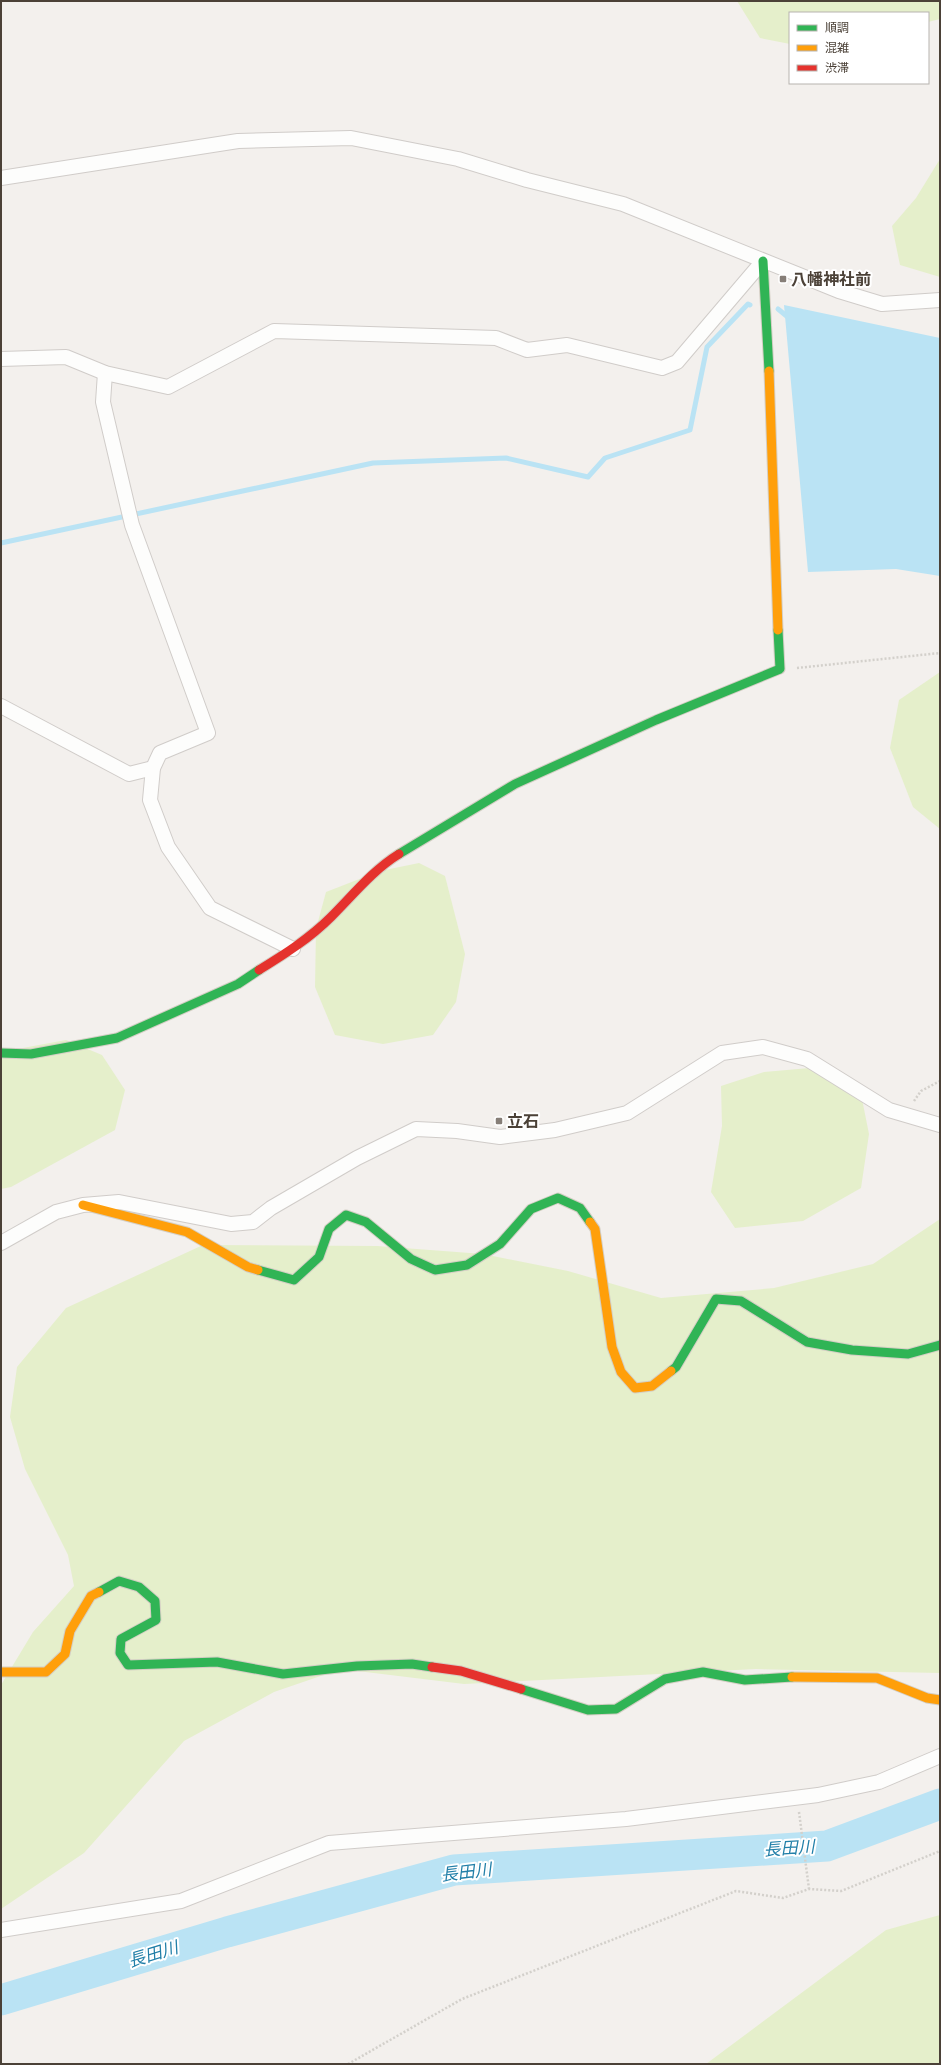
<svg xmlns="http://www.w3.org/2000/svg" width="941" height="2065" viewBox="0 0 941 2065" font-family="Jost,'Noto Sans JP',sans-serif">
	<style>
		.green { fill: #e5efcb }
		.water { fill: #bae3f4 }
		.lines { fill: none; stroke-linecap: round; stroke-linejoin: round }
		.stream { stroke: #bae3f4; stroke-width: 5 }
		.river { stroke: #bae3f4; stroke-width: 31 }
		.street-casing { stroke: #d0ccc9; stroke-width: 16 }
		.fast-casing { stroke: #d4cec4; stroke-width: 11 }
		.slow-casing { stroke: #d4cec4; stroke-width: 11 }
		.jam-casing { stroke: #d4cec4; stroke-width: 11 }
		.path { stroke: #d3d0cb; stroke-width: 2.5; stroke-dasharray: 2 2; stroke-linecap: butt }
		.street { stroke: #fdfdfc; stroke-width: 14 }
		.fast { stroke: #30b455; stroke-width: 9 }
		.slow { stroke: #ff9f0a; stroke-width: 9 }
		.jam { stroke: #e5322d; stroke-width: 9 }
		.poi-dot { fill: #867e77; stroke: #fff; stroke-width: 1.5 }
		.labels { text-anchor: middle; stroke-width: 4; stroke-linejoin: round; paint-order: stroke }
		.poi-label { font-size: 16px; font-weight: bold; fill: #4b4137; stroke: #fff; text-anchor: start }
		.water-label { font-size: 17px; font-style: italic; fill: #217fa8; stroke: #fff }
	</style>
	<rect width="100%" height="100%" fill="#f3f0ed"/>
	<g class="green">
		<polygon points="737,1 940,1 940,19 928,22 928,13 790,13 790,44 760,38"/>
		<polygon points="940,159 940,277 900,265 892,226 916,198"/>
		<polygon points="940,672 940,829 913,807 890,748 899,700"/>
		<polygon points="419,863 445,876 465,954 456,1002 433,1035 383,1044 335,1035 315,987 316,929 326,892 380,871"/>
		<polygon points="66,1040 102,1055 125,1090 115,1130 11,1187 1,1189 1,1052"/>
		<polygon points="821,1067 860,1089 869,1134 861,1188 803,1221 735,1228 711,1192 722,1126 721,1086 764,1072"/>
		<polygon points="940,1219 940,1673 756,1669 464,1684 341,1669 274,1692 184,1741 84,1853 1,1909 1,1685 33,1632 74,1586 68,1555 25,1469 10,1417 17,1367 66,1308 203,1245 377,1246 483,1254 568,1271 661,1298 774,1288 873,1264"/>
		<polygon points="940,1915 940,2064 706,2064 886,1930"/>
	</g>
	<polygon class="water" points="784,305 940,338 940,576 896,569 808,572"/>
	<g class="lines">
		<g class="stream">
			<polyline points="778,309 789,318"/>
			<polyline points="1,543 373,463 506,458 588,477 605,458 690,430 707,347 748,304 750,305"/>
		</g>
		<polyline class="river" points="1,2000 227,1932 454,1870 827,1846 940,1804"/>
		<g class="street-casing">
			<g id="street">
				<polyline points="1,178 238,141 351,138 458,159 527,180 623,204 839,291 882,304 940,300"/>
				<polyline points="1,359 66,357 105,373 168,387 274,331 496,338 527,350 567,345 662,368 677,362 763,261"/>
				<polyline points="105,373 103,402 132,525 208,733 160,753 153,768 150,800 168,847 210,908 293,949"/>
				<polyline points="1,706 129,774 153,768"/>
				<polyline points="1,1243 56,1212 83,1205 119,1202 231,1224 253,1222 271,1208 357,1158 416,1129 457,1131 500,1137 555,1130 627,1113 722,1053 763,1047 807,1059 889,1110 940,1125"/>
				<polyline points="1,1930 181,1901 329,1843 626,1819 818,1795 879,1782 940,1756"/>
			</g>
		</g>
		<g class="fast-casing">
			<g id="fast">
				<polyline points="763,261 769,371"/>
				<polyline points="399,854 515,784 656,720 780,669 778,630"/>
				<polyline points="1,1053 31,1054 117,1038 238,984 259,970"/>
				<polyline points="258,1270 294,1280 319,1257 329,1229 346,1215 366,1222 411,1259 435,1270 467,1265 500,1244 531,1209 558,1198 580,1208 590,1222"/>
				<polyline points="671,1371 676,1367 716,1299 741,1301 807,1342 852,1350 908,1354 940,1345"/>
				<polyline points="99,1592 119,1581 139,1587 155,1601 156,1620 121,1639 120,1653 128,1665 217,1662 283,1674 357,1666 412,1664 432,1667"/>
				<polyline points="521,1689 588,1710 616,1709 665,1679 703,1672 745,1680 792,1677"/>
			</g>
		</g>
		<g class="slow-casing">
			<g id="slow">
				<polyline points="769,371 778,630"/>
				<polyline points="83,1205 187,1232 248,1267 258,1270"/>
				<polyline points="590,1222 595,1229 612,1347 621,1372 635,1388 652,1386 671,1371"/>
				<polyline points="1,1672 46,1672 65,1654 70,1631 91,1596 99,1592"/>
				<polyline points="792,1677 877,1678 927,1698 940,1700"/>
			</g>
		</g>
		<g class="jam-casing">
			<g id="jam">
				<path d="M259,970c26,-16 51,-32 72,-53 22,-22 42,-47 68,-63"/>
				<polyline points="432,1667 461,1671 521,1689"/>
			</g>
		</g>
		<g class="path">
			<polyline points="797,668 940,653"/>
			<polyline points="914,1101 921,1091 940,1081"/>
			<polyline points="799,1812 809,1889"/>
			<polyline points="348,2064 462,1999 736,1891 783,1898 809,1889 841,1891 940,1851"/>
		</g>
		<use href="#street" class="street"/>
		<use href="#fast" class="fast"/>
		<use href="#slow" class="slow"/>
		<use href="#jam" class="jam"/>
	</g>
	<g class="poi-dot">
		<rect x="779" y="275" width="8" height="8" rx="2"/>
		<rect x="495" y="1117" width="8" height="8" rx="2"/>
	</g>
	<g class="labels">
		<g class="poi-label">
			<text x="791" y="285">八幡神社前</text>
			<text x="507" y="1127">立石</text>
		</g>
		<g class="water-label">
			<text transform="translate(789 1848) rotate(-4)" y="6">長田川</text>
			<text transform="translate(466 1872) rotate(-7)" y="6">長田川</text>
			<text transform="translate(153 1954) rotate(-17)" y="6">長田川</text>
		</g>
	</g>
	<rect width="941" height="2065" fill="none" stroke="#4b4137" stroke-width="4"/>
	<rect x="789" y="12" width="140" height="72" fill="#ffffff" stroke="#b7b3af"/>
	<rect x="797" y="25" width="20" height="6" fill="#30b455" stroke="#b7b3af"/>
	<text x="825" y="32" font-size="12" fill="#4b4137">順調</text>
	<rect x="797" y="45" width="20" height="6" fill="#ff9f0a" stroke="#b7b3af"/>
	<text x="825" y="52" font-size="12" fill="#4b4137">混雑</text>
	<rect x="797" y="65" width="20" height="6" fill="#e5322d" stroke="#b7b3af"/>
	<text x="825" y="72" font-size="12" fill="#4b4137">渋滞</text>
</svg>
